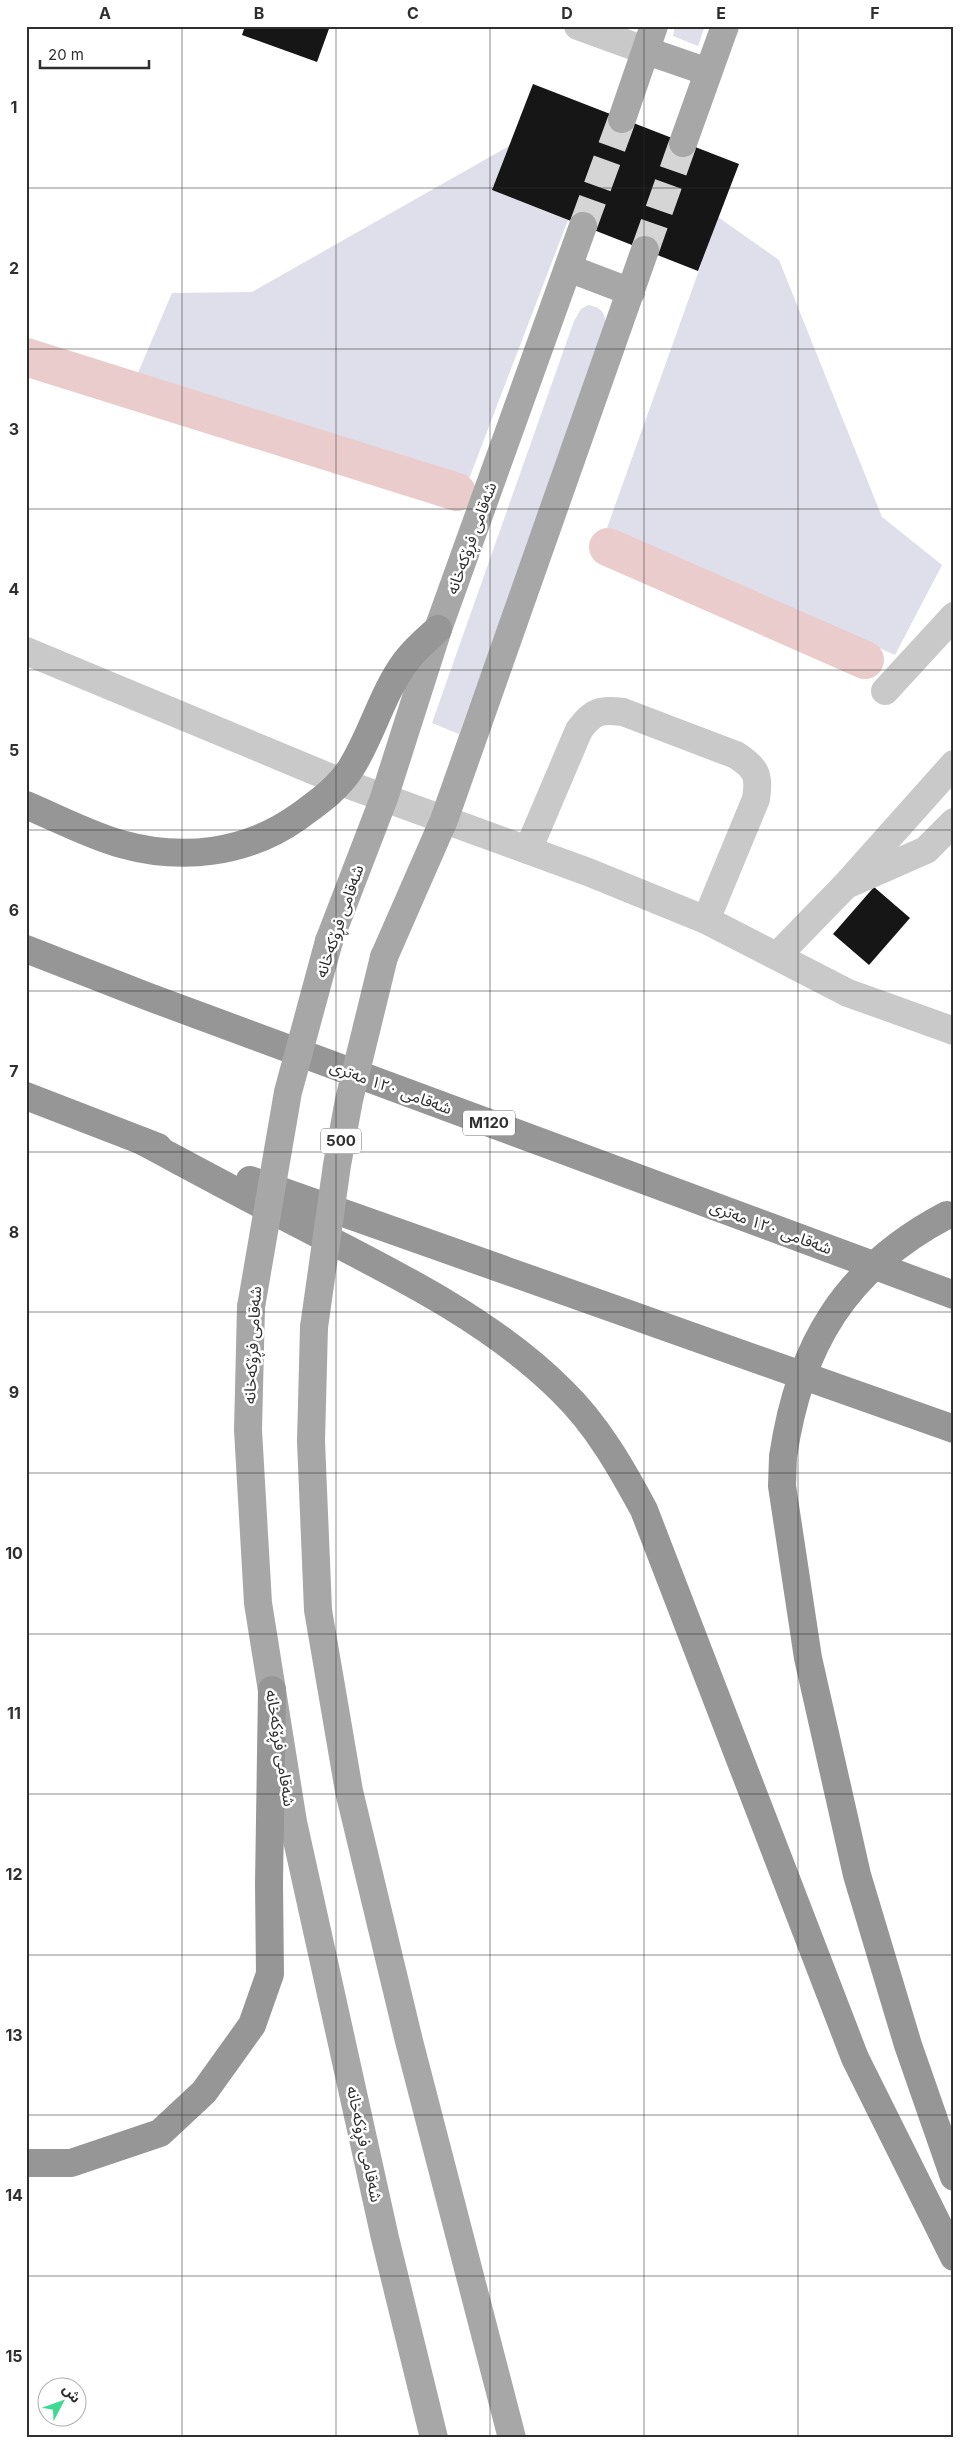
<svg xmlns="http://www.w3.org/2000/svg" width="980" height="2464" viewBox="0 0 980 2464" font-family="Inter,'Noto Sans Arabic',sans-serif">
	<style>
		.green { fill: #dfdeeb }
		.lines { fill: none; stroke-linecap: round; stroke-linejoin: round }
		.canal { stroke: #eacccc; stroke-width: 38 }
		.building { fill: #161616 }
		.major-tunnel { stroke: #d5d5d5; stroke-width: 28; stroke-dasharray: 28 14; stroke-linecap: butt }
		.minor { stroke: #c9c9c9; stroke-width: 28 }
		.major { stroke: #a7a7a7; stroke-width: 28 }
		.highway { stroke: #969696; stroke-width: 28 }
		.major-bridge { stroke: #a7a7a7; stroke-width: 28 }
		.highway-bridge { stroke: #969696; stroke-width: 28 }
		.grid { fill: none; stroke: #2f2f2f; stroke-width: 1; stroke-opacity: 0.55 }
		.labels { text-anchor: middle; stroke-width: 5; stroke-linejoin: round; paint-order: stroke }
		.shield { fill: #fff; stroke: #6d6d6d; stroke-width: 1 }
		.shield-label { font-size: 15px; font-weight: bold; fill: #2f2f2f }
		.street-label { font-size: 16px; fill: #2f2f2f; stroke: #fff }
		.neatline { fill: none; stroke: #2f2f2f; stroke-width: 2 }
		.grid-label { font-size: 16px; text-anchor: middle; font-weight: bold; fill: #2f2f2f }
	</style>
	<rect width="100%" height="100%" fill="#fff"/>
	<g class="green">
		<polygon points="675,26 705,26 698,46 673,36"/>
		<polygon points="509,146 492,190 568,220 467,484 134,382 172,293 252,292"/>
		<polygon points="718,217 779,260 882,517 942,565 895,655 607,528"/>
		<path d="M588,305c18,3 19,13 16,29l-145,400 -27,-11 142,-402 7,-12z"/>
	</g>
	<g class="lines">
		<g class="canal">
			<polyline points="26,357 457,492"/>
			<polyline points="608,547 865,660"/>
		</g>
	</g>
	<g class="building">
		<polygon points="245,26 330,26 317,62 242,35"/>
		<polygon points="533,84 739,164 698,271 492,190"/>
		<polygon points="874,887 910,918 869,965 833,934"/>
	</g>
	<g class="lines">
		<g class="major-tunnel">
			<polyline points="583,226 622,119"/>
			<polyline points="645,250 683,143"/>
		</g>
		<g class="minor">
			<polyline points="578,26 647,51"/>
			<polyline points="26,651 341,782 588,872 706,920 848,993 954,1031"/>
			<polyline points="885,691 954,616"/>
			<path d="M528,850l51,-120c14,-19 21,-21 44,-18l113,43c20,13 24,20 20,44l-50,121"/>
			<polyline points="851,883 926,850 954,822"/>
			<polyline points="777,956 845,886 954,764"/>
		</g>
		<g class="major">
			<polyline points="647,51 708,72"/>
			<polyline points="622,119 654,26"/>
			<polyline points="683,143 725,26"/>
			<polyline points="568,268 631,292"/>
			<polyline points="329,941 384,798 438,629 583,226"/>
			<polyline points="384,957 444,820 645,250"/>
			<polyline points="251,1307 248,1430 258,1603 293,1822 385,2238 434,2438"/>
			<polyline points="314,1327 311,1441 318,1610 349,1791 409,2041 512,2438"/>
		</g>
		<g class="highway">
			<path d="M26,805c31,13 63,30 95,39 61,17 125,10 177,-27 19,-14 40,-28 53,-49 21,-33 31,-75 55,-107 10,-13 21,-22 32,-32"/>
			<polyline points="26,949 149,997 954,1295"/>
			<polyline points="26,1096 158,1147"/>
			<path d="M142,1141c58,31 115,62 174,92 84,43 180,91 247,159 34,33 59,77 81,118l211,548 99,199"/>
			<polyline points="250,1180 954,1429"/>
			<polyline points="783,1457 782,1486 808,1658 857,1875 908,2045 954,2177"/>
			<polyline points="26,2163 71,2163 160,2133 204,2092 252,2025 270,1974 269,1884 272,1690"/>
		</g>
		<g class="major-bridge">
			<polyline points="251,1307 288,1092 329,941"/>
			<polyline points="314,1327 337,1165 349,1100 384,957"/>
		</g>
		<path class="highway-bridge" d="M783,1457c16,-112 63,-189 164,-242"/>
	</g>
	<path class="grid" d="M182,26v2412M336,26v2412M490,26v2412M644,26v2412M798,26v2412M26,188h928M26,349h928M26,509h928M26,670h928M26,830h928M26,991h928M26,1152h928M26,1312h928M26,1473h928M26,1634h928M26,1794h928M26,1955h928M26,2115h928M26,2276h928"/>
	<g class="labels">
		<g class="shield">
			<rect x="463" y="1110.5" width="52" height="25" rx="4"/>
			<rect x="321" y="1128.5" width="40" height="25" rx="4"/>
		</g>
		<g class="shield-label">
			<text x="489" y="1128">M120</text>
			<text x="341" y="1146">500</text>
		</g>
		<g class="street-label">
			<text transform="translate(471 538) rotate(-70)" y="6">شەقامی فڕۆکەخانە</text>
			<text transform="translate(339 921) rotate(-71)" y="6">شەقامی فڕۆکەخانە</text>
			<text transform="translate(391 1087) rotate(20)" y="6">شەقامی ١٢٠ مەتری</text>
			<text transform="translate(771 1227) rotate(20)" y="6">شەقامی ١٢٠ مەتری</text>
			<text transform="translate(252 1345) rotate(-87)" y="6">شەقامی فڕۆکەخانە</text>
			<text transform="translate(281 1748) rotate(81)" y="6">شەقامی فڕۆکەخانە</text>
			<text transform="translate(365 2144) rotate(78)" y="6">شەقامی فڕۆکەخانە</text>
		</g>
	</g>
	<rect width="980" height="2464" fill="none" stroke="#ffffff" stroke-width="55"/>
	<g transform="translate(62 2402) rotate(49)"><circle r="24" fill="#ffffff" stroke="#acacac"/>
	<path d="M0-4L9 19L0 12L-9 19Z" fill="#3eda93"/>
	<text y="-8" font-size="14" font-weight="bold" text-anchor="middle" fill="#2f2f2f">ش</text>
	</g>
	<path d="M40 60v8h109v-8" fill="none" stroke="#2f2f2f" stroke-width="2.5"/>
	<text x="48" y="60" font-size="15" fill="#2f2f2f" stroke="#ffffff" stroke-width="4" paint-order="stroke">20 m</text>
	<rect x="28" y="28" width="924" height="2408" class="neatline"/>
	<g class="grid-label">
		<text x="105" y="19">A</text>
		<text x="259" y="19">B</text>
		<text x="413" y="19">C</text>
		<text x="567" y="19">D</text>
		<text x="721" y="19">E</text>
		<text x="875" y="19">F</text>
		<text x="14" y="113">1</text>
		<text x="14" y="274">2</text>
		<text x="14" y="435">3</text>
		<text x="14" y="595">4</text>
		<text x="14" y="756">5</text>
		<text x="14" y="916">6</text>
		<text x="14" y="1077">7</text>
		<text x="14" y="1238">8</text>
		<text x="14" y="1398">9</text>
		<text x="14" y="1559">10</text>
		<text x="14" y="1719">11</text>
		<text x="14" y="1880">12</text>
		<text x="14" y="2041">13</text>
		<text x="14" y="2201">14</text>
		<text x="14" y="2362">15</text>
	</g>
</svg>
